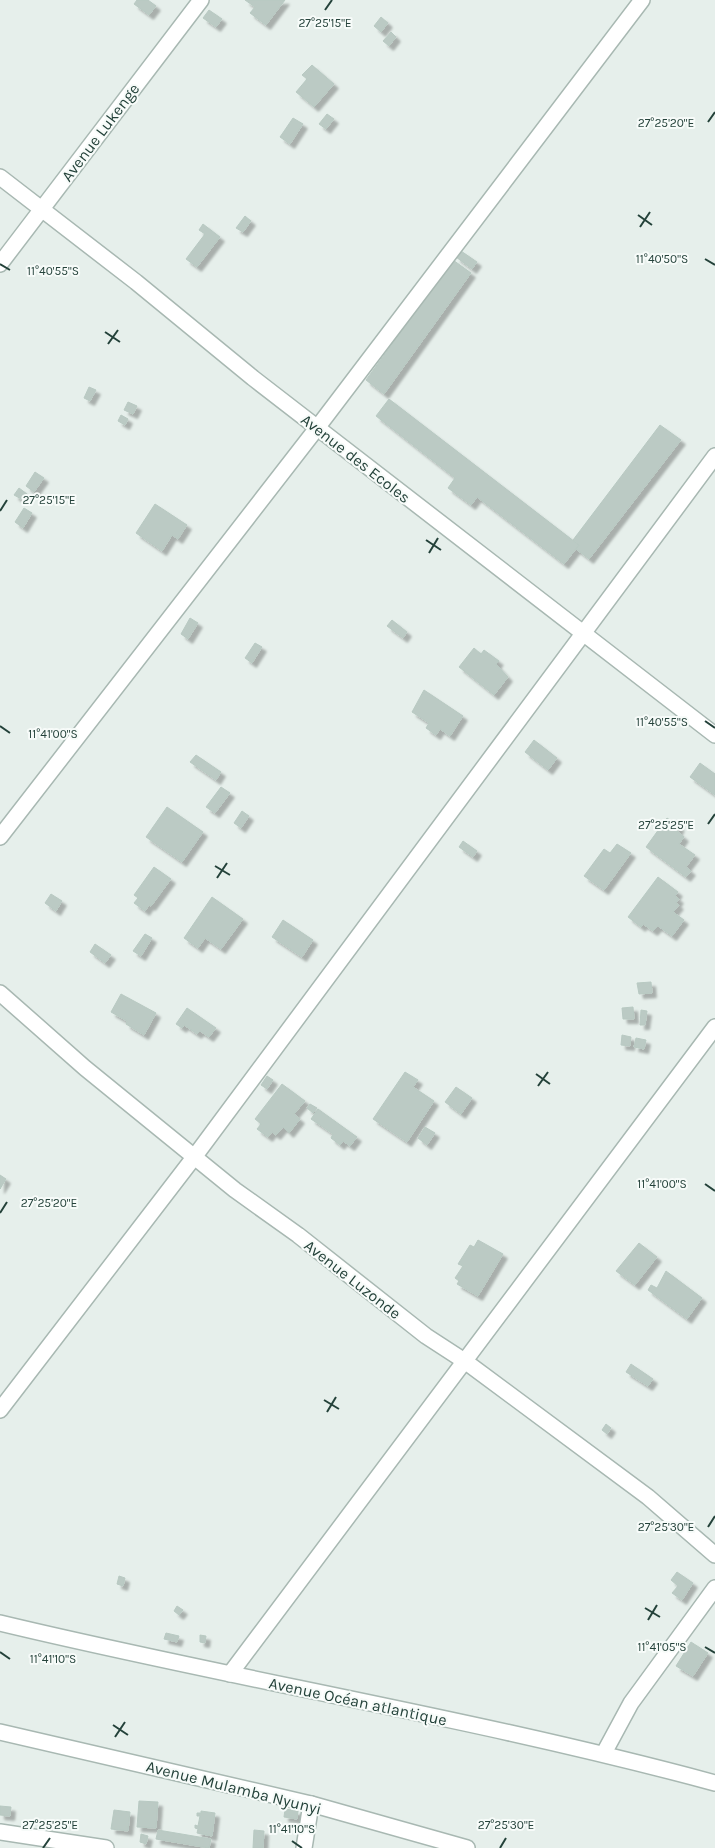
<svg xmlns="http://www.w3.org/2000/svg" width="715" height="1848" viewBox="0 0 715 1848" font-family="Karla,sans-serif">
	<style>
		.building { fill: #bbcac4; stroke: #b8c9c2; filter: url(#shadow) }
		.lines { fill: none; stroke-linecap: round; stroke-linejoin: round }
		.minor-casing { stroke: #a8b8b2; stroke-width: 18 }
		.minor { stroke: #fff; stroke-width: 15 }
		.ticks { fill: none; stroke: #24423a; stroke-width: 2 }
		.labels { text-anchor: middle; stroke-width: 4; stroke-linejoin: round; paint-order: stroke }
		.street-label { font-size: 16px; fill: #24423a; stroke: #f7fbf9 }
		.ticks-label { font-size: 12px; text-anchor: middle; fill: #24423a; stroke: #f7fbf9; stroke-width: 4; stroke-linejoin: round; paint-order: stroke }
	</style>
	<defs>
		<filter id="shadow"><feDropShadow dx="4.5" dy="4.5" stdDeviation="1" flood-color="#0004"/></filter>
	</defs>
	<rect width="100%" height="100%" fill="#e6efeb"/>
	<g class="building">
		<polygon points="137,0 148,0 156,6 149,15 134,4"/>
		<polygon points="245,0 285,0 266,25 250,13 255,7"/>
		<polygon points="209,10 222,19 216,27 203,18"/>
		<polygon points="381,17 388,23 381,32 374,26"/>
		<polygon points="391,32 396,37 389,46 383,41"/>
		<polygon points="312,65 334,84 314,107 296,92 307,79 302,75"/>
		<polygon points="327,114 334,119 326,129 319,124"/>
		<polygon points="293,118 303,124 290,144 280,137"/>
		<polygon points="245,216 251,221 243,232 236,228"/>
		<polygon points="203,224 220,237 197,267 186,259 205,234 199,230"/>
		<polygon points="461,251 477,262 472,269 456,257"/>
		<polygon points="453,260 471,273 384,394 366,380"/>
		<polygon points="89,387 96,390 90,401 84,398"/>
		<polygon points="389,399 579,545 564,564 477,497 471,505 448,488 455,478 376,416"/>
		<polygon points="128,402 137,406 133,414 124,410"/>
		<polygon points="121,415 128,419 125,425 118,421"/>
		<polygon points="660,425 681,440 589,559 576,549 579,545 573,540"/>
		<polygon points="35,472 44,478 34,492 26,486"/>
		<polygon points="19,488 27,494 23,500 14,495"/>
		<polygon points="155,504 187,525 178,539 172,535 162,551 136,533"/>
		<polygon points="24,508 32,513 23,528 15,522"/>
		<polygon points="190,618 198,623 188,639 181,634"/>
		<polygon points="392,620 407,632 403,638 387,626"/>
		<polygon points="255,643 262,647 252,663 245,658"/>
		<polygon points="474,648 481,654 484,650 499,661 496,664 508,677 494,695 459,667"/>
		<polygon points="424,690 463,716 450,736 440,729 436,735 426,728 429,723 412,712"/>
		<polygon points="534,740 557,758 548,770 525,752"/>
		<polygon points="196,755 221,772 216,780 190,762"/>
		<polygon points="700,763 715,774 715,795 690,777"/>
		<polygon points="221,787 230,793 215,813 206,807"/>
		<polygon points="167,807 203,832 182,862 146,837"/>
		<polygon points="242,811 249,816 241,828 234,823"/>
		<polygon points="667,818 680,827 677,831 684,837 679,844 695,855 686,867 691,871 686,877 646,847"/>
		<polygon points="463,841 477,851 473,857 459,847"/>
		<polygon points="617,844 631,853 604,890 584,876 604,849 610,853"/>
		<polygon points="154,867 171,879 151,906 149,905 145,911 134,903 138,898 134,895"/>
		<polygon points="658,877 678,892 675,896 679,899 676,903 679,905 673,912 684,920 672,936 658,926 653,931 643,924 641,927 628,917"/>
		<polygon points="51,894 62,901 56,911 45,903"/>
		<polygon points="212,897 243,919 221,949 205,938 198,948 184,938"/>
		<polygon points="283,920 313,940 302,957 272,937"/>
		<polygon points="145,934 152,938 141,956 133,951"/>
		<polygon points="95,944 111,955 105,963 90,952"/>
		<polygon points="651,982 652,993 639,994 637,983"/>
		<polygon points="121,994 156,1013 144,1035 126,1024 127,1021 111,1012"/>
		<polygon points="633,1007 634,1019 623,1019 622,1008"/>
		<polygon points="187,1008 216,1028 209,1037 200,1031 197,1034 184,1025 182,1028 176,1024"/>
		<polygon points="641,1010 647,1011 645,1025 640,1025"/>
		<polygon points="622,1035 631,1037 630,1046 621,1045"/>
		<polygon points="636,1038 646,1040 644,1049 634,1047"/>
		<polygon points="405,1072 418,1080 413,1087 434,1101 407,1142 373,1119"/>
		<polygon points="267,1076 273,1080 267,1089 261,1085"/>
		<polygon points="282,1084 305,1101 294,1114 300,1119 289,1133 283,1127 276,1135 272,1132 268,1137 257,1129 261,1124 255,1119"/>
		<polygon points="456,1087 472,1098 461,1114 445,1102"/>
		<polygon points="310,1104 317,1108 313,1113 307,1108"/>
		<polygon points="318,1109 357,1137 350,1146 343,1141 340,1145 331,1138 333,1134 311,1119"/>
		<polygon points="425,1127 435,1133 427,1145 418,1138"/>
		<polygon points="0,1175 6,1179 0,1189"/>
		<polygon points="478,1240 503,1254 478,1296 457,1284 459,1281 455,1278 463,1266 458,1264 470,1245 474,1247"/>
		<polygon points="639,1243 657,1257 635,1285 616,1271"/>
		<polygon points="666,1271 702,1298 687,1319 648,1290 651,1285 657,1288"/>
		<polygon points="631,1364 653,1379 648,1386 626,1372"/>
		<polygon points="606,1424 611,1428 607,1434 602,1430"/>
		<polygon points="677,1572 693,1583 682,1600 672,1593 678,1586 671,1580"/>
		<polygon points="119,1576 125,1578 123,1586 117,1584"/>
		<polygon points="177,1606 183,1610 179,1615 174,1611"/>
		<polygon points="166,1633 179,1636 177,1642 164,1639"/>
		<polygon points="200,1635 206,1636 205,1643 200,1642"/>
		<polygon points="691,1642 708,1653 693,1676 676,1666"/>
		<polygon points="139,1801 158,1802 156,1828 137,1827"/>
		<polygon points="0,1806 11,1807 10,1816 0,1815"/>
		<polygon points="285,1809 298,1811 297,1819 284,1817"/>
		<polygon points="114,1810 130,1812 128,1831 111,1829"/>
		<polygon points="201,1811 215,1813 212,1836 197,1833 198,1829 195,1828 195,1825 198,1826 200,1816 197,1816 197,1813 201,1813"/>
		<polygon points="158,1830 211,1839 209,1848 156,1839"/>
		<polygon points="254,1830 264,1831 263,1848 253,1848"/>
		<polygon points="141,1834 148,1836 146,1844 140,1842"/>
	</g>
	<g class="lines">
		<g class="minor-casing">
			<g id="minor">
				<polyline points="0,177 136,282 253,378 715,735"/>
				<polyline points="0,264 201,0"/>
				<polyline points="0,837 317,428 642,0"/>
				<polyline points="0,993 85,1068 235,1190 298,1235 426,1336 466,1362 648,1497 715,1555"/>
				<polyline points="0,1410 195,1156 715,456"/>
				<path d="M0,1623c237,57 479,96 715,160"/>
				<polyline points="230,1674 715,1027"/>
				<polyline points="0,1732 311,1804 467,1848"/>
				<polyline points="604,1753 631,1703 715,1588"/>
				<polyline points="0,1832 106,1848"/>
				<polyline points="304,1848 311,1804"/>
			</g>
		</g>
		<use href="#minor" class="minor"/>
	</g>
	<path class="ticks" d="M325,10l7,-10M708,122l7,-10M638,215l14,10M640,227l10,-15M705,259l10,6M0,264l10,6M105,332l15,10M108,344l10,-14M0,511l7,-11M426,540l15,10M429,553l9,-15M705,721l10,7M0,726l10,7M708,824l7,-10M215,866l15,9M217,878l10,-15M536,1074l14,10M538,1086l10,-14M705,1184l10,7M0,1213l7,-11M324,1400l15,9M327,1412l9,-15M708,1527l7,-11M645,1608l15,9M648,1620l9,-15M705,1647l10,6M0,1652l10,7M113,1725l15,10M115,1737l10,-15M292,1841l10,7M43,1848l7,-10M500,1848l6,-10"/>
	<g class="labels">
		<g class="street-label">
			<text transform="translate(100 132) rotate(-53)" y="6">Avenue Lukenge</text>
			<text transform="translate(356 458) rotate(38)" y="6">Avenue des Ecoles</text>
			<text transform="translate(353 1279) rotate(38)" y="6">Avenue Luzonde</text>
			<text transform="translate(358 1701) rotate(12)" y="6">Avenue Océan atlantique</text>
			<text transform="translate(234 1787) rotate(14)" y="6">Avenue Mulamba Nyunyi</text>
		</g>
	</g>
	<g class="ticks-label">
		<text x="325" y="27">27°25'15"E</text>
		<text x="666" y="127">27°25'20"E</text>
		<text x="662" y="263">11°40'50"S</text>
		<text x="53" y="275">11°40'55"S</text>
		<text x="49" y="504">27°25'15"E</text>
		<text x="662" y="726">11°40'55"S</text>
		<text x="53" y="738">11°41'00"S</text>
		<text x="666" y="829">27°25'25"E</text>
		<text x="662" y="1188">11°41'00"S</text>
		<text x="49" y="1207">27°25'20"E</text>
		<text x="666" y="1531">27°25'30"E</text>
		<text x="662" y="1651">11°41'05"S</text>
		<text x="53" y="1663">11°41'10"S</text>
		<text x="50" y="1829">27°25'25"E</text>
		<text x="506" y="1829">27°25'30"E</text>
		<text x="292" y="1833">11°41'10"S</text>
	</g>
</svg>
